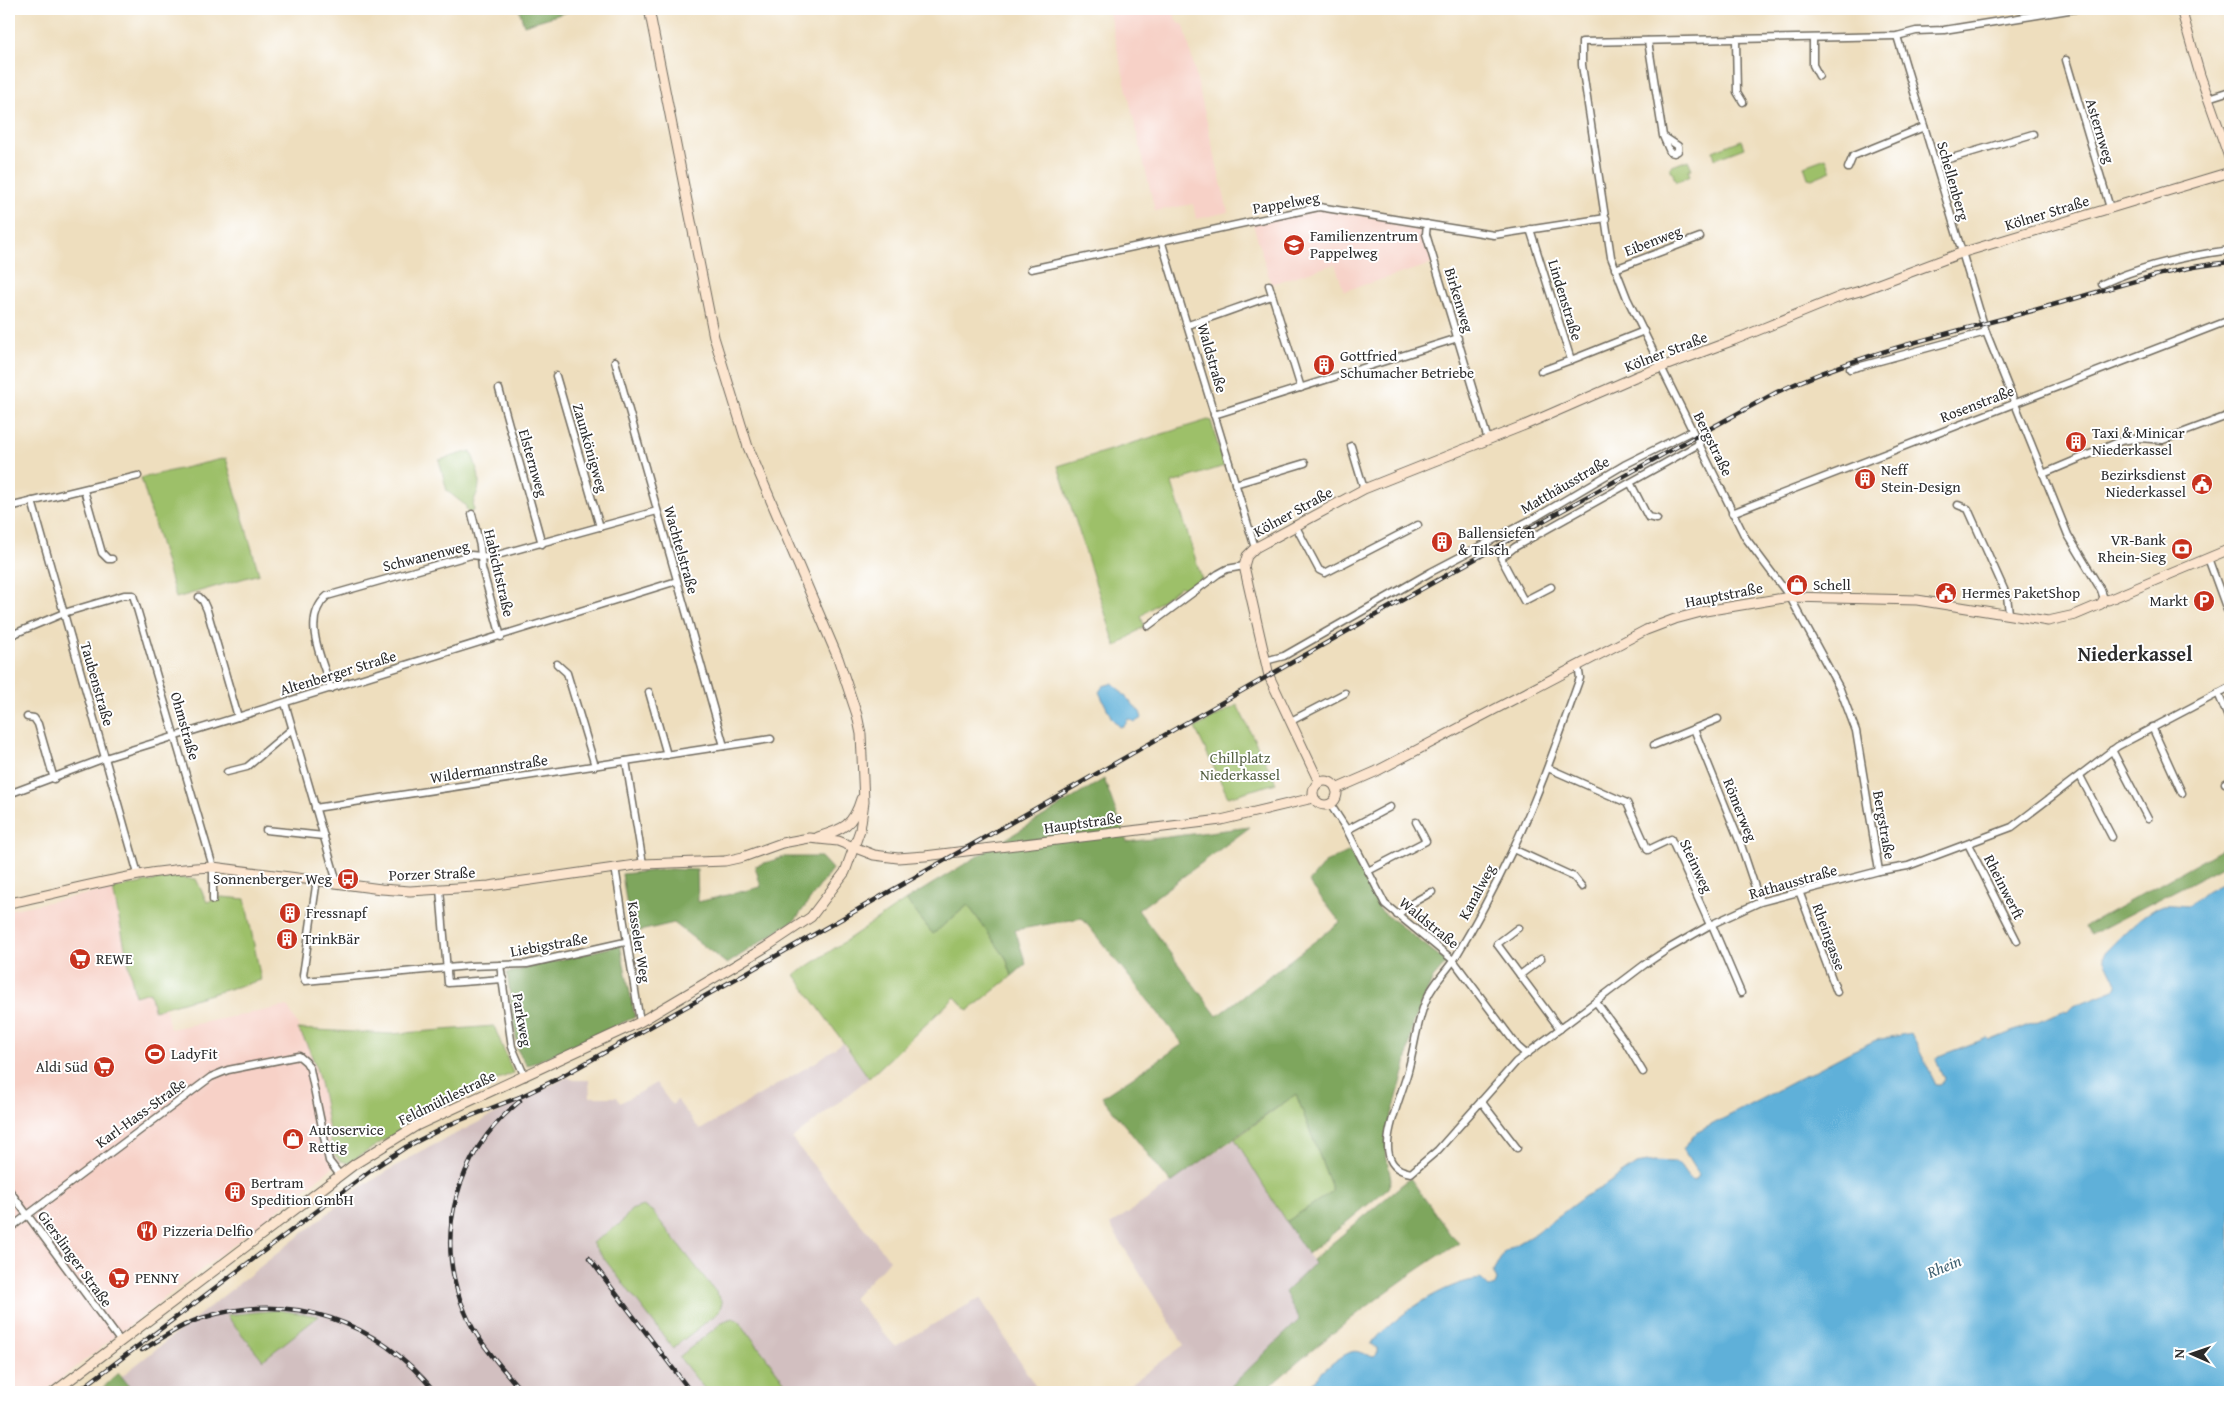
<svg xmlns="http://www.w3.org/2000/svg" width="2239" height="1401" viewBox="0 0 2239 1401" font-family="'Gentium Book Plus',serif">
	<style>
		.built { fill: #f7d1c7 }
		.industrial { fill: #d2bfc0 }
		.green { fill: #9dc069; stroke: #64764a }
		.forest { fill: #7ea65d; stroke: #546844 }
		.water { fill: #5eb0d9; stroke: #446e82 }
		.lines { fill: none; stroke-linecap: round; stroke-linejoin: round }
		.street-casing { stroke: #6f6a5e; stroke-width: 9 }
		.secondary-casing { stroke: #6f6a5e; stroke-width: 11 }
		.street { stroke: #fff; stroke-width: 6 }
		.secondary { stroke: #fce5cf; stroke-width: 9 }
		.rail-casing { stroke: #2b2b2b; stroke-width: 4.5 }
		.rail { stroke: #fff; stroke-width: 2.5; stroke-dasharray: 8; stroke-linecap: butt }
		.labels { text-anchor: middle; stroke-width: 4; stroke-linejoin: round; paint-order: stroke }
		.street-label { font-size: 15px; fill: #2b2b2b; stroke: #fff }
		.poi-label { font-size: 15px; fill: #2b2b2b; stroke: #fff; text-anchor: start }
		.park-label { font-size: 15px; fill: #535f41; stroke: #fff }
		.water-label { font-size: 16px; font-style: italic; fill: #3f6071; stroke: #fff }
		.district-label { font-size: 20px; font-weight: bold; fill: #2b2b2b; stroke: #fff }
	</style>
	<rect width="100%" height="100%" fill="#fff"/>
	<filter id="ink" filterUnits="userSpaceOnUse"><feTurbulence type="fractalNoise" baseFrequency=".02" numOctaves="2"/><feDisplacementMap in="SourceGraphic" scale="10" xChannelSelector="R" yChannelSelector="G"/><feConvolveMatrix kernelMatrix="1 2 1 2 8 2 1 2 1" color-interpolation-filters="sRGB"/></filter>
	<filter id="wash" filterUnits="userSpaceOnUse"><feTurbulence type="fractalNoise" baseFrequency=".0096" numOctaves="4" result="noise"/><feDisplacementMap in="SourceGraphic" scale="20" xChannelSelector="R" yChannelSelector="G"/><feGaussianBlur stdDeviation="1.12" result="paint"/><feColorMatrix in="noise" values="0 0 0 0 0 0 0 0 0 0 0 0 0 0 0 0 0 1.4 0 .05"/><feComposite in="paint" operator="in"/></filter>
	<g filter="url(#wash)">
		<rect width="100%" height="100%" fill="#eedebe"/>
		<g class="built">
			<polygon points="1108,9 1174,9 1175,18 1178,23 1184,25 1228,212 1196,219 1193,204 1155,211"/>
			<polygon points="1319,209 1419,225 1432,264 1344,291 1335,264 1271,284 1253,224"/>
			<polygon points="112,889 135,995 150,992 154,1009 165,1007 170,1029 287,1006 310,1047 321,1088 333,1154 341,1161 44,1392 9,1392 9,910"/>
		</g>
		<g class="industrial">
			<polygon points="842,1043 869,1078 792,1139 890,1260 853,1298 895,1346 980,1298 1039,1392 134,1392 122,1376 361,1187 416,1154 567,1077 574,1080 589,1080 590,1097 617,1097 620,1103 656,1083 672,1105 677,1100 700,1130 816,1062"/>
			<polygon points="1235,1139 1314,1264 1285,1292 1299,1320 1225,1392 1120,1392 1184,1345 1110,1225"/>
		</g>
		<g class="green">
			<polygon points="1741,140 1744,148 1715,159 1713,151"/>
			<polygon points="1826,158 1831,171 1812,179 1808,178 1804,166"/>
			<polygon points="1688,160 1692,169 1688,170 1690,176 1676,182 1670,167"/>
			<polygon points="1208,420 1211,421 1224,466 1172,483 1202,580 1187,592 1181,586 1141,616 1144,626 1116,647 1058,466"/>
			<path d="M471,451c3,10 9,22 8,33 0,11 -8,15 -5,27l-6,2 -3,-8 -18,-14 -8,-31z"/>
			<polygon points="226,458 259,574 176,598 141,478"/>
			<polygon points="1237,705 1276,783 1228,797 1195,728"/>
			<polygon points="172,877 196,879 207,902 222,897 245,899 261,980 154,1010 150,992 135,996 113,889"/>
			<polygon points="906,900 933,934 968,905 1006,958 1012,976 968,1011 955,997 869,1078 795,975"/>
			<path d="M494,1026l19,47 -69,30 -96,60 -7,-2 -8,-7c-8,-42 -11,-89 -35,-125l93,5z"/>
			<polygon points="1296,1094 1333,1191 1286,1222 1235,1139"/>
			<polygon points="643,1206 652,1211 719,1296 722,1303 719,1312 673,1348 592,1243 621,1223 631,1210"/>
			<polygon points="278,1310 319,1316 263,1360 226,1315"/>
			<polygon points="733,1318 739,1321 787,1385 777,1392 707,1392 679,1357 724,1321"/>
		</g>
		<g class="forest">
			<polygon points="519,9 577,9 524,25"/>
			<polygon points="1104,779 1127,842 1250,827 1138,910 1217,1016 1340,922 1309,882 1325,863 1350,851 1380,910 1447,962 1433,978 1413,1024 1405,1069 1388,1128 1386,1154 1391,1180 1388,1188 1308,1254 1286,1222 1333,1191 1296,1094 1171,1183 1102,1097 1183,1044 1082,918 1015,930 1026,964 1012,976 1006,958 968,905 933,934 906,900"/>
			<polygon points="2230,845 2230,862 2090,935 2085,926"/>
			<polygon points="784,857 821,857 832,869 796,919 727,964 674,923 631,933 622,874 670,869 697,870 698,902 761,887 755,866"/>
			<polygon points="620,945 635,1017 527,1066 518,1051 507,973"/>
			<path d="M1410,1178l40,56 9,9c-70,43 -134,95 -196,149h-38l74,-72 -14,-28 29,-28 -2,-4z"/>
			<polygon points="119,1373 134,1392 98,1392"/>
		</g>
		<g class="water">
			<polygon points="1113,683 1140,712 1142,718 1135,722 1128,719 1125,725 1120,727 1112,719 1099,692 1103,686"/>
			<path d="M2230,879v513h-922c2,-13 31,-36 43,-40 9,-3 15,4 23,5l3,-3v-6l-6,-3c21,-28 76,-64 110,-66l8,8 6,-2 2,-5 -4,-8 11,-20 32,-19 49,-37 16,-8 35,-24 18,-3 21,1 5,3 10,14 5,2 4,-6 -16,-26 13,-16 154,-81 26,-12 35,-7 25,52h5l3,-6 -8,-19 3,-4 48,-18 2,3 74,-30 4,1 6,-6 41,-16 3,-5 -13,-27 1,-6c15,-14 39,-43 60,-47 7,-1 16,1 24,1l17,-14z"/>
		</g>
	</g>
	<g filter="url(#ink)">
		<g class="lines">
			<g class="street-casing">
				<g id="street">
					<polyline points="1897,36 1986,332 2068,535 2101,590 2104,599"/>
					<polyline points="1813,39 1813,65 1819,76"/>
					<polyline points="1736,40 1737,92 1743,102"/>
					<polyline points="1648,41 1663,136 1670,152 1674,153 1678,151 1678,146 1663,136"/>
					<polyline points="2066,60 2110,208"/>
					<polyline points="2208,98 2230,91"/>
					<polyline points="1935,163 2033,134"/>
					<polyline points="1848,168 1853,156 1924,127"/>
					<polyline points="1427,224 1426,234 1488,440"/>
					<polyline points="1530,229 1571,360 1644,331"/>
					<polyline points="1161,240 1255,548"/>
					<polyline points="1031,269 1319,207 1494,235 1606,218"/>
					<polyline points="1615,269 1700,237"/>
					<path d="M2102,284c41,-19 83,-28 128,-34"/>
					<polyline points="1269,285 1301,388"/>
					<path d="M1188,325c29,-9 56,-20 84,-29"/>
					<polyline points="615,361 724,746"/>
					<polyline points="1850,369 1986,332"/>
					<polyline points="1541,371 1571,360"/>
					<polyline points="556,376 600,527"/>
					<polyline points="499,389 542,544"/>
					<polyline points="1214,415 1458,338"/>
					<polyline points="1351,446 1364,489"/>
					<polyline points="2043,474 2121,441 2140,438 2163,440 2230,415"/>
					<polyline points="1235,484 1305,463"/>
					<polyline points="1631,484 1648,517 1657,519"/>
					<polyline points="84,490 102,553 108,559 112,559"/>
					<polyline points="32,501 138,874"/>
					<polyline points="1958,505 1968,509 2007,596 2009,613"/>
					<polyline points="9,507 138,476"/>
					<polyline points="1732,513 2230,320"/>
					<polyline points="472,514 480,546 482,568 501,637"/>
					<polyline points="1295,525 1319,570 1325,573 1418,525"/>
					<polyline points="2208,558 2227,610"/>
					<polyline points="1551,587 1524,601 1501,558 1515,547 1699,444"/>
					<polyline points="199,597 203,601 207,610 238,717"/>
					<polyline points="1148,626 1218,574 1227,569 1244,566"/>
					<polyline points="9,636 64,613 124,595 133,595 213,867 213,900"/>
					<polyline points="1265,661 1284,656 1431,572 1538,516 1624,465 1692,431"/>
					<polyline points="557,664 567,673 595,766"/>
					<path d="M1578,666l2,12c-21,58 -41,117 -68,173 -17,36 -36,72 -57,107 -9,14 -21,24 -28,40 -10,22 -12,46 -18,69 -5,23 -26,66 -20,88 3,12 11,16 22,18l27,-23 78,-88 128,-97 24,-16 42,-24 50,-23 119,-31 29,-5 104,-39 106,-81 112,-59"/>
					<path d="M331,689c-8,-29 -31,-69 -4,-93l144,-41 19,2 167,-46"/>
					<polyline points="649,692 667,755"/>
					<polyline points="2218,693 2230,722"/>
					<polyline points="285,703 337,882"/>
					<polyline points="27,717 34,718 38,724 54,779"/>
					<polyline points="1291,721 1345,693"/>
					<polyline points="2152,727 2182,793"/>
					<polyline points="1694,729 1741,845 1760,902"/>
					<polyline points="1654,745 1718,719"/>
					<polyline points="2112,750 2148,819"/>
					<polyline points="626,761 643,864"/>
					<polyline points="1548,768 1627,803 1648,850 1671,839 1710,925"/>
					<polyline points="227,772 247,767 292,729"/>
					<polyline points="2080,776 2112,837"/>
					<polyline points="2225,783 2230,781"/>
					<polyline points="9,794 105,758 677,581"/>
					<polyline points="1330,804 1347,830 1385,904 1453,960 1518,1047 1526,1054"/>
					<polyline points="315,808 771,739"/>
					<polyline points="266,830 324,836"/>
					<polyline points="1347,830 1390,807"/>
					<polyline points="1968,844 2017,941"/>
					<polyline points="1513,849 1574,877 1582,887"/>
					<polyline points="615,867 640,1022"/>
					<polyline points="1368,871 1426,841 1416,822"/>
					<polyline points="1879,871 1856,731 1840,689 1790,597 1745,537 1627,298 1611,257 1582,65 1582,42 1897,36 1916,31 1944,30 2075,9"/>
					<polyline points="317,879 303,975 305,981 469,966 527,964 625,942"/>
					<polyline points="440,889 448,983 503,979"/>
					<polyline points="1799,891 1837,992"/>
					<polyline points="1397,915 1414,902 1432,892"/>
					<polyline points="1712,925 1741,993"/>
					<polyline points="1518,928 1497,944 1560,1029"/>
					<polyline points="500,965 512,1047 525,1077"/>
					<polyline points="1520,975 1541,959"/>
					<polyline points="1596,1002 1624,1040 1643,1072"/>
					<polyline points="1481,1101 1517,1148"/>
					<polyline points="9,1190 121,1342"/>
					<polyline points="9,1229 211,1077 228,1070 299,1056 306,1062 310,1069 329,1161 339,1174"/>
				</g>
			</g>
			<g class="secondary-casing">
				<g id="secondary">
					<polyline points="2181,9 2200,75 2230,160"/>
					<circle cx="1325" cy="793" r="12"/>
					<polyline points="1319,782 1269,676 1244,566 1247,556 1255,548 1364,489 1525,425 1635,377 1734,340 1842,296 1860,291 1961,253 2230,172"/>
					<polyline points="1336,789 1375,772 1646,630 1675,619 1705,611 1790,597 1917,600 2048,621 2075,615 2101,604 2104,599 2108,600 2230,549"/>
					<path d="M818,837c25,-8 35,-11 43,-38"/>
					<path d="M9,903c68,-14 134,-34 204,-36l168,22 29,2 79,-5 154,-22 82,-3 18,-4 39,-14 27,-5 29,3 36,14 24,3 27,-2 296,-36 92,-22"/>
					<polyline points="54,1392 355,1164 416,1126 640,1022 766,947 811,917 845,872 860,830 864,802 861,734 857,715 838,658 748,447 714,337 649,9"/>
				</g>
			</g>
			<use href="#street" class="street"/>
			<use href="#secondary" class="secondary"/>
			<g class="rail-casing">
				<g id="rail">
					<path d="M520,1101c-63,51 -88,135 -55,211 12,30 37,55 57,80"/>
					<polyline points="589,1258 691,1392"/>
					<path d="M142,1350c19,-11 38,-25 60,-32 89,-28 175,3 233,74"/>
					<path d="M77,1392l297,-224 32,-21 47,-24 69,-27 35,-17c408,-227 810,-464 1220,-687 85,-40 175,-59 265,-84 62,-17 124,-40 188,-46"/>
				</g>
			</g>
			<use href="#rail" class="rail"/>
		</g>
	</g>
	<defs>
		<g id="school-disc" transform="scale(1.125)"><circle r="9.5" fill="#c8321e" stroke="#fff"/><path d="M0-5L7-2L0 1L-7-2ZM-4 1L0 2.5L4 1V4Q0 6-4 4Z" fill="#fff"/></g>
		<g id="building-disc" transform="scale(1.125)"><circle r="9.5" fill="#c8321e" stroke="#fff"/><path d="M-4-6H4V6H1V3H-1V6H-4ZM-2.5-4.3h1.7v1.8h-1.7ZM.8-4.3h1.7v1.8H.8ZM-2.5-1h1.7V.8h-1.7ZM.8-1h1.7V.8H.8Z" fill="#fff"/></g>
		<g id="civic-disc" transform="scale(1.125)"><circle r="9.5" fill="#c8321e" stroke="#fff"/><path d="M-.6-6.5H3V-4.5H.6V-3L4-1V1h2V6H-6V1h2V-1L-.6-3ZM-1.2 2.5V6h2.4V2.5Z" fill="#fff"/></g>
		<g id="bank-disc" transform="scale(1.125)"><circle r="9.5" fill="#c8321e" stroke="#fff"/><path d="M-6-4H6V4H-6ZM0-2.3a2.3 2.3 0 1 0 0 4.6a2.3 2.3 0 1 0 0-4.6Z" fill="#fff"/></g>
		<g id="shop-disc" transform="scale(1.125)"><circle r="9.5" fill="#c8321e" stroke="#fff"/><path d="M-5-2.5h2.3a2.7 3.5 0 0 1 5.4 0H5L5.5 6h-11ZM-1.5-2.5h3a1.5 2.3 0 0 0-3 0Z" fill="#fff"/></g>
		<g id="parking-disc" transform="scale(1.125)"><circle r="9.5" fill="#c8321e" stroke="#fff"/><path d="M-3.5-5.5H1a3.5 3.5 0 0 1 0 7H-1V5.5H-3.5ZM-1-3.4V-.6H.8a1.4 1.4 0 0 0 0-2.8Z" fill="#fff"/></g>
		<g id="bus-disc" transform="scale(1.125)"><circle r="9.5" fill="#c8321e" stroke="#fff"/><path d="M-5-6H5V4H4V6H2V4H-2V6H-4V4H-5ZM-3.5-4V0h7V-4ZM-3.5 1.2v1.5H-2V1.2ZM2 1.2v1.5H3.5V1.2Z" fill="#fff"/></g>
		<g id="supermarket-disc" transform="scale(1.125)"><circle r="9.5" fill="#c8321e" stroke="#fff"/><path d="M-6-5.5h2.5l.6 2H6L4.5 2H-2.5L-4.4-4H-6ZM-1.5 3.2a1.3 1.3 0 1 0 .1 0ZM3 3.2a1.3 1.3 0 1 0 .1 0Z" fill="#fff"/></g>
		<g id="stadium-disc" transform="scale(1.125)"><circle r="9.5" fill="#c8321e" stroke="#fff"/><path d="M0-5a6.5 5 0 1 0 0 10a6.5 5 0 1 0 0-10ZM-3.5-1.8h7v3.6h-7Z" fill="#fff"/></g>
		<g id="restaurant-disc" transform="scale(1.125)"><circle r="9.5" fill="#c8321e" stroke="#fff"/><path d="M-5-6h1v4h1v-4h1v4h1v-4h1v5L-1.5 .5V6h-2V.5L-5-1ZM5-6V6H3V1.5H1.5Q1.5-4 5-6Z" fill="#fff"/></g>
	</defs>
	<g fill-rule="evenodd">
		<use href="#school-disc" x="1294" y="245"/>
		<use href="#building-disc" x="1324" y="365"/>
		<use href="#building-disc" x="2076" y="442"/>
		<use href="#building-disc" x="1865" y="479"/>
		<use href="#civic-disc" x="2202" y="484"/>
		<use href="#building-disc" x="1442" y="542"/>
		<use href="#bank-disc" x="2182" y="549"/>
		<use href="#shop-disc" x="1797" y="585"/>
		<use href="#civic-disc" x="1946" y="593"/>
		<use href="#parking-disc" x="2204" y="601"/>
		<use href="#bus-disc" x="348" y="879"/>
		<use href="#building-disc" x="290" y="913"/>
		<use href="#building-disc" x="287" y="939"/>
		<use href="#supermarket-disc" x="80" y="959"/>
		<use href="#stadium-disc" x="155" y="1054"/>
		<use href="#supermarket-disc" x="104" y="1067"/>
		<use href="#shop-disc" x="293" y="1139"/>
		<use href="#building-disc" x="235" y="1192"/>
		<use href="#restaurant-disc" x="147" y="1231"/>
		<use href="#supermarket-disc" x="119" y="1278"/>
	</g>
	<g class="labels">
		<g class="street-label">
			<text transform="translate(2100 131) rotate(73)" y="5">Asternweg</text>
			<text transform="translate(1953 181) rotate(74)" y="5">Schellenberg</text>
			<text transform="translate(1286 203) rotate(-10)" y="5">Pappelweg</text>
			<text transform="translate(2047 213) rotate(-17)" y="5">Kölner Straße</text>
			<text transform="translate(1653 241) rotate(-21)" y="5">Eibenweg</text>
			<text transform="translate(1459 300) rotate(73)" y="5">Birkenweg</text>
			<text transform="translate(1565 300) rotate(73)" y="5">Lindenstraße</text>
			<text transform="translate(1666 352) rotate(-21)" y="5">Kölner Straße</text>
			<text transform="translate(1212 358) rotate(74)" y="5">Waldstraße</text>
			<text transform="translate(1977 404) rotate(-21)" y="5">Rosenstraße</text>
			<text transform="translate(1713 444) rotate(64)" y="5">Bergstraße</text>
			<text transform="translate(590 448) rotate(74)" y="5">Zaunkönigweg</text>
			<text transform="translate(533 463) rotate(74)" y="5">Elsternweg</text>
			<text transform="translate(1565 485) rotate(-30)" y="5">Matthäusstraße</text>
			<text transform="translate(1293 512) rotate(-29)" y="5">Kölner Straße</text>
			<text transform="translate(681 550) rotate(74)" y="5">Wachtelstraße</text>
			<text transform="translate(426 556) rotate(-14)" y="5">Schwanenweg</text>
			<text transform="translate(499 573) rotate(77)" y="5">Habichtstraße</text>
			<text transform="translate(1724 595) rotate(-11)" y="5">Hauptstraße</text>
			<text transform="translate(338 673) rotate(-17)" y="5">Altenberger Straße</text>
			<text transform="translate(97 684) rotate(74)" y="5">Taubenstraße</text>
			<text transform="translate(185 726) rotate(74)" y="5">Ohmstraße</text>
			<text transform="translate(489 769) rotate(-9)" y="5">Wildermannstraße</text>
			<text transform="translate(1740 810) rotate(68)" y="5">Römerweg</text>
			<text transform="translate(1083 823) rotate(-8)" y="5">Hauptstraße</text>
			<text transform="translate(1884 825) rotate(80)" y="5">Bergstraße</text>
			<text transform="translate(1696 866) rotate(65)" y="5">Steinweg</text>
			<text transform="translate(432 874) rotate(-2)" y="5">Porzer Straße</text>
			<text transform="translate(1793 882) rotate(-16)" y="5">Rathausstraße</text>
			<text transform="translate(2004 887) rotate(63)" y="5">Rheinwerft</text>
			<text transform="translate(1477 892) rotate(-62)" y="5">Kanalweg</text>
			<text transform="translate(1429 923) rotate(39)" y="5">Waldstraße</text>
			<text transform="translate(1829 937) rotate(70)" y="5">Rheingasse</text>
			<text transform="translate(639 942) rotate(81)" y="5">Kasseler Weg</text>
			<text transform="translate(549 945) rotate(-10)" y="5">Liebigstraße</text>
			<text transform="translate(522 1020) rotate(80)" y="5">Parkweg</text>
			<text transform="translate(447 1098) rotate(-26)" y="5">Feldmühlestraße</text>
			<text transform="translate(141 1113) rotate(-36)" y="5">Karl-Hass-Straße</text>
			<text transform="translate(75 1259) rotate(54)" y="5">Gierslinger Straße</text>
		</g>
		<g class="poi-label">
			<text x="1310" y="241">Familienzentrum<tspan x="1310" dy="17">Pappelweg</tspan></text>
			<text x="1340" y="361">Gottfried<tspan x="1340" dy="17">Schumacher Betriebe</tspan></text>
			<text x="2092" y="438">Taxi &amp; Minicar<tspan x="2092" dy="17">Niederkassel</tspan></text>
			<text x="1881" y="475">Neff<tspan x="1881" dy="17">Stein-Design</tspan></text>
			<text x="2186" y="480" text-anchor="end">Bezirksdienst<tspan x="2186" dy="17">Niederkassel</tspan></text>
			<text x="1458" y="538">Ballensiefen<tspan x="1458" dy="17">&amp; Tilsch</tspan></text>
			<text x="2166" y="545" text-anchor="end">VR-Bank<tspan x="2166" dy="17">Rhein-Sieg</tspan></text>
			<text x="1813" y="590">Schell</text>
			<text x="1962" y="598">Hermes PaketShop</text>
			<text x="2188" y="606" text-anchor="end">Markt</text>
			<text x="332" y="884" text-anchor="end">Sonnenberger Weg</text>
			<text x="306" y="918">Fressnapf</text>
			<text x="303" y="944">TrinkBär</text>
			<text x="96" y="964">REWE</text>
			<text x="171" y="1059">LadyFit</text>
			<text x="88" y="1072" text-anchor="end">Aldi Süd</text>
			<text x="309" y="1135">Autoservice<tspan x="309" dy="17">Rettig</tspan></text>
			<text x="251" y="1188">Bertram<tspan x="251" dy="17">Spedition GmbH</tspan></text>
			<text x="163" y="1236">Pizzeria Delfio</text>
			<text x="135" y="1283">PENNY</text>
		</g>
		<g class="park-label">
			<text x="1240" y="763">Chillplatz<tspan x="1240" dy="17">Niederkassel</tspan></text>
		</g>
		<g class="water-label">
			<text transform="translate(1944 1266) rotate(-22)" y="6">Rhein</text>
		</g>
		<g class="district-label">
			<text x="2135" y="661">Niederkassel</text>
		</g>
	</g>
	<rect width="2239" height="1401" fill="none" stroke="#fff" stroke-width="30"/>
	<g transform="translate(2192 1354) rotate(272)" stroke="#ffffff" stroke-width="4" paint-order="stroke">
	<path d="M0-4L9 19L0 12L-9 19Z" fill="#2b2b2b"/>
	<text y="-8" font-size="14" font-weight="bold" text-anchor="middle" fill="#2b2b2b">N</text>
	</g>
</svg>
